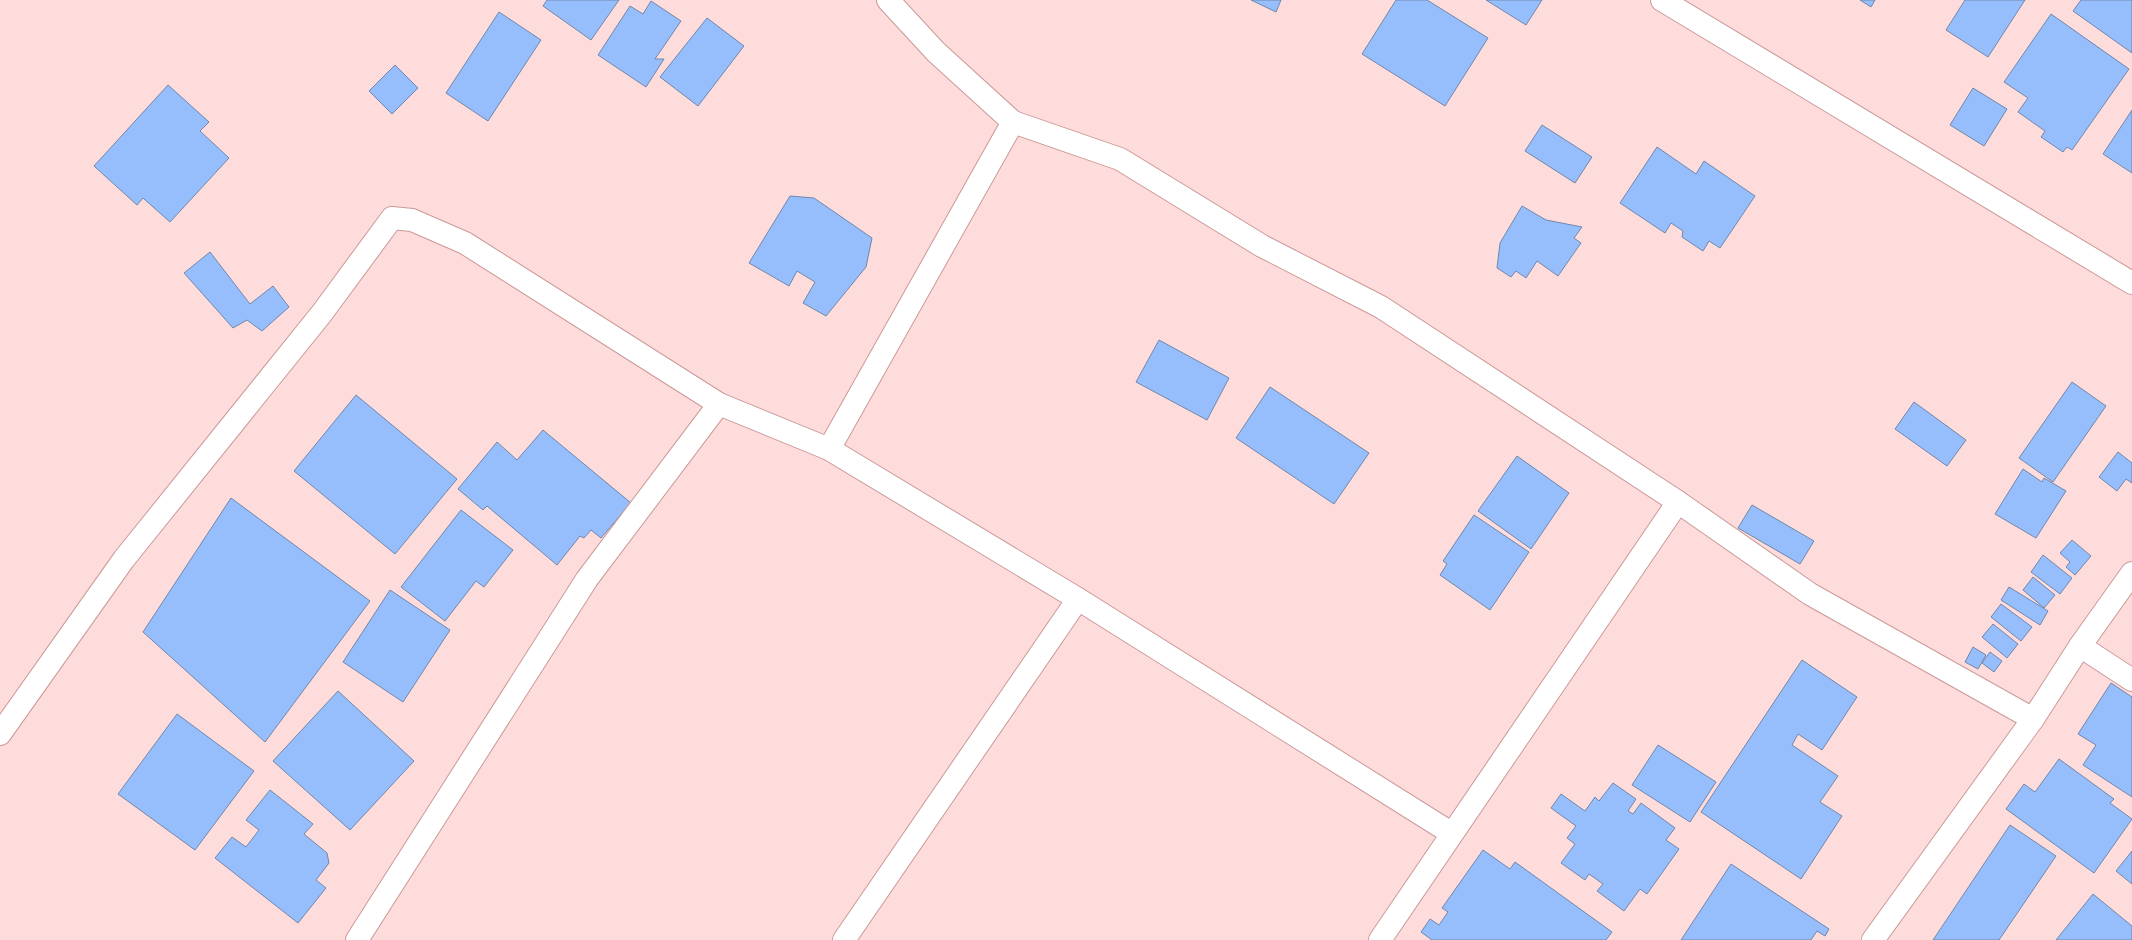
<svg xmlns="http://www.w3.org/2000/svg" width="2132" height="940" viewBox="0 0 2132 940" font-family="Commissioner,sans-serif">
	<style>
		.building { fill: #96befd; stroke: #7087ab }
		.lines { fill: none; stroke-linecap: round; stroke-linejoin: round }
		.minor-casing { stroke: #cb9998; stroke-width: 24 }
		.minor { stroke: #fff; stroke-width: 22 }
	</style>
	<rect width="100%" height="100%" fill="#fddcdb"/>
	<g class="building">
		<polygon points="547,0 619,0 591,40 543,6"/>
		<polygon points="1251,0 1281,0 1276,12"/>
		<polygon points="1396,0 1427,0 1488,38 1445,106 1362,54"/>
		<polygon points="1486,0 1542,0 1526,25"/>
		<polygon points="1860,0 1875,0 1871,7"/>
		<polygon points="1965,0 2025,0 1988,57 1946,30"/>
		<polygon points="2081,0 2132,0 2132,53 2073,11"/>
		<polygon points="651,1 681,21 655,59 664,59 646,87 598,55 630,6 643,14"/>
		<polygon points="499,12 541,40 488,121 446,93"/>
		<polygon points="2051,14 2129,69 2072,150 2067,147 2063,152 2041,137 2045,131 2018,112 2028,98 2004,82"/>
		<polygon points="707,18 744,46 698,106 660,77"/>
		<polygon points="395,65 418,88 392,114 369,91"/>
		<polygon points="168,85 209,122 200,131 229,158 170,222 143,198 137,205 94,166"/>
		<polygon points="1973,88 2007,109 1984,146 1950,125"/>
		<polygon points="2132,110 2132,173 2103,154"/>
		<polygon points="1542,125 1592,157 1575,183 1525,151"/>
		<polygon points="1657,147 1696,174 1704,161 1755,196 1720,248 1709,241 1703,251 1682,237 1683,231 1671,223 1665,233 1620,203"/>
		<polygon points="790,196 814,198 872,238 866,267 826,316 803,303 815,282 797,271 789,286 749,263"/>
		<polygon points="1522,206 1546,220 1582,227 1574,238 1581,243 1558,276 1537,261 1526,278 1516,271 1511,277 1497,268 1500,243"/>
		<polygon points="210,252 250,304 273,286 289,307 262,331 247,320 233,328 184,273"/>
		<polygon points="1159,340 1229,378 1207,420 1136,382"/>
		<polygon points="2072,382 2106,406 2053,482 2019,458"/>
		<polygon points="1270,387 1369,453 1334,504 1236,438"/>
		<polygon points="356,395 457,479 395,554 294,471"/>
		<polygon points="1914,402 1966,440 1947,466 1895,429"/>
		<polygon points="543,430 631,503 601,538 591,530 584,538 580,536 557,565 487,506 483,510 458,489 497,442 517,460"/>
		<polygon points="2118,452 2132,463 2132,483 2126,479 2117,491 2099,477"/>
		<polygon points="1517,456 1569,493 1531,549 1478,511"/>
		<polygon points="2023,469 2042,482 2044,478 2066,491 2036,538 1995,514"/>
		<polygon points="231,498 370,601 265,742 143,632"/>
		<polygon points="1752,505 1814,541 1800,564 1738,528"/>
		<polygon points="461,510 513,550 484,587 476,581 445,621 401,587"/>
		<polygon points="1474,515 1529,552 1490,610 1440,575 1447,564 1443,561"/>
		<polygon points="2072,540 2091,556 2075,575 2066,567 2070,562 2060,553"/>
		<polygon points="2043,555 2072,578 2060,594 2031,572"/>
		<polygon points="2033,577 2055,595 2044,608 2023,590"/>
		<polygon points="2009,587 2048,611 2040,625 2001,600"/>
		<polygon points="390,590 450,630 403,702 343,662"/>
		<polygon points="2001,604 2032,627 2021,641 1991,617"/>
		<polygon points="1993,624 2018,644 2007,658 1982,637"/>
		<polygon points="1973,647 1986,655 1978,669 1965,662"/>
		<polygon points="1990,652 2002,661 1994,672 1982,663"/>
		<polygon points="1802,660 1857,697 1822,750 1798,734 1792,745 1838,776 1820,802 1842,816 1801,879 1701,812"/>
		<polygon points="2111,683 2132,697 2132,797 2083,765 2096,745 2078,734"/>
		<polygon points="338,691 414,761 350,830 273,761"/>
		<polygon points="177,714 254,771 195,850 118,794"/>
		<polygon points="1658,745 1716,782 1690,822 1632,785"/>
		<polygon points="2059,759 2114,799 2110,803 2132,819 2094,873 2006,809 2024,784 2035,792"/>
		<polygon points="1613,783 1636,799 1628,811 1633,814 1641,803 1675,828 1666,840 1679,849 1647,894 1640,889 1624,911 1597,891 1603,884 1589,874 1585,880 1561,863 1575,844 1567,838 1576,826 1551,808 1561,794 1585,811 1595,797 1599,801"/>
		<polygon points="270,790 313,824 304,834 327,853 329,863 316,880 326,888 298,923 215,858 232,837 246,847 259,830 246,820"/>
		<polygon points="2010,825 2056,856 1999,940 1933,940"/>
		<polygon points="1483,850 1510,869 1515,862 1612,932 1606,940 1432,940 1421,932 1430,919 1439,925 1448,912 1442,908"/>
		<polygon points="2132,851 2132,884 2116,871"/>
		<polygon points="1731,864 1829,929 1825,936 1817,931 1811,940 1681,940"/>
		<polygon points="2093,894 2132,926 2132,940 2056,940"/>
	</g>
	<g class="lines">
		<g class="minor-casing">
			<g id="minor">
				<polyline points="1662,0 2132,283"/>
				<polyline points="1013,122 1120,159 1262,246 1381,307 1678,502 1810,594 2033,719"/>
				<polyline points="829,449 1013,122 936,52 888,0"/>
				<polyline points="2080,646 2132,680"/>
				<polyline points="0,734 124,559 322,313 392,218 412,220 465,243 719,404 829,449 1078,599 1451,833"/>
				<polyline points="357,940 587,579 719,404"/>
				<polyline points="844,940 1078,599"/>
				<polyline points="1380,940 1678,502"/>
				<polyline points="1873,940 2033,719 2080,646 2132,573"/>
			</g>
		</g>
		<use href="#minor" class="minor"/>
	</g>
</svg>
